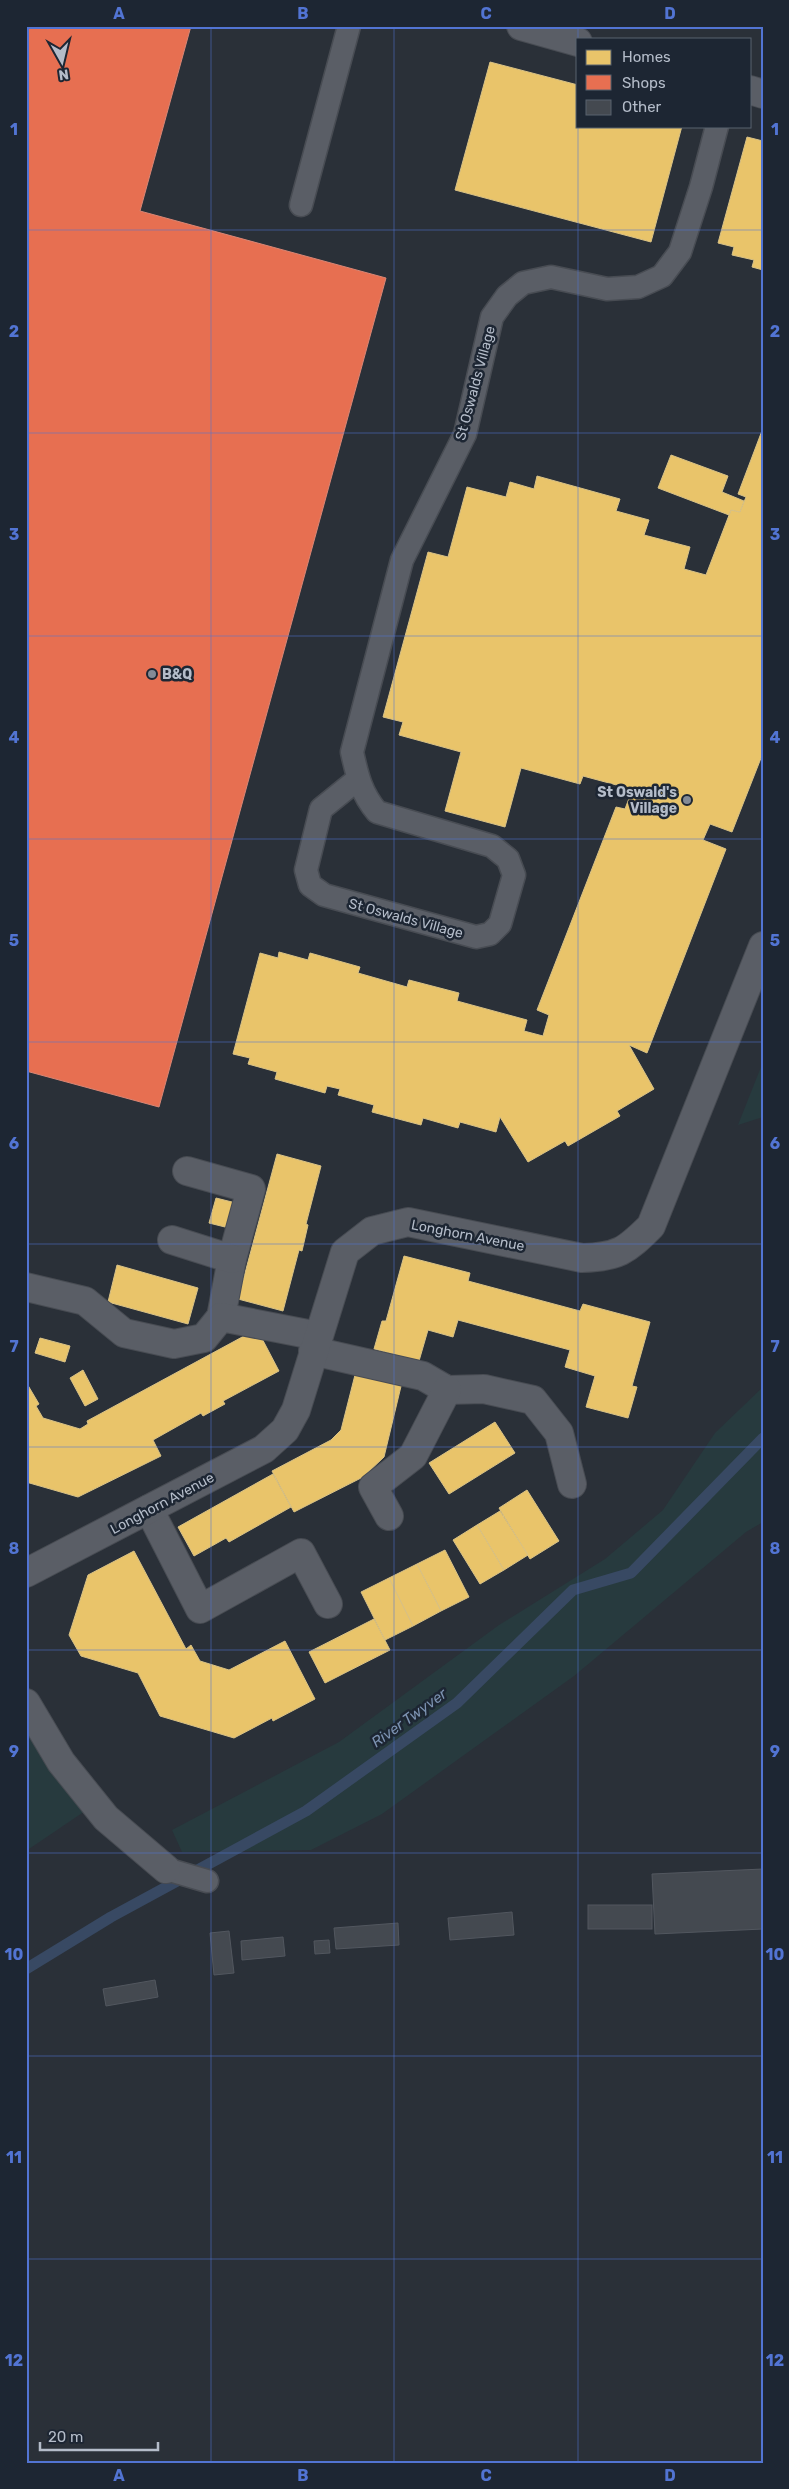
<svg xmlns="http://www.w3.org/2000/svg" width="789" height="2489" viewBox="0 0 789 2489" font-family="Rubik,sans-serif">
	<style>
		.green { fill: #273a3e }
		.homes { fill: #e9c46a; stroke: #d9c286 }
		.shops { fill: #e76f51; stroke: #d88675 }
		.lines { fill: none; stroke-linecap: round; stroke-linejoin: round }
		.stream { stroke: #384963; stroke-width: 11 }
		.building { fill: #444950; stroke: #52575f }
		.service-casing { stroke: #484c53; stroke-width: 25 }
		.minor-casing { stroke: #484c53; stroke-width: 30 }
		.service { stroke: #5a5e66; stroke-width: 22 }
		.minor { stroke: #5a5e66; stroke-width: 28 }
		.grid { fill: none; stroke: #5274d3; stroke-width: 1; stroke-opacity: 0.55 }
		.poi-dot { fill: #848b96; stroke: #1d2633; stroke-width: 2 }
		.labels { text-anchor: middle; stroke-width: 5; stroke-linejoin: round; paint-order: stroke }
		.street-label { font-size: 14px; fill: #b4bcc9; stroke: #1d2633 }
		.poi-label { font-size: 14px; font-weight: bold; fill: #b4bcc9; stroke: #1d2633; text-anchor: start }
		.water-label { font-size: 15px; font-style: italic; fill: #7c92b1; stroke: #1d2633 }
		.neatline { fill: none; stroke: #5274d3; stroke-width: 2 }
		.grid-label { font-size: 16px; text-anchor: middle; font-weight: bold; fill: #5274d3 }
	</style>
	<rect width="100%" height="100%" fill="#2a3038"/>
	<g class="green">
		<polygon points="763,1062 763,1117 738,1125"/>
		<polygon points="763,1387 763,1522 746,1532 574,1676 382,1814 311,1850 182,1852 172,1830 339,1742 499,1625 605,1559 663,1510 715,1433"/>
		<polygon points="26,1726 88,1809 26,1851"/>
	</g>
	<g class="homes">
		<polygon points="490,62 578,85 578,126 682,126 651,242 455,190"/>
		<polygon points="747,137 763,141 763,270 752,267 754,260 732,255 734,247 718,243"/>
		<polygon points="763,428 763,753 732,832 710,824 703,840 726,849 647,1053 629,1045 654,1089 617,1111 620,1116 568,1146 565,1141 528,1162 500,1117 496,1132 460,1122 458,1128 423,1118 421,1125 372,1112 374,1105 338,1095 340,1089 327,1086 325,1093 275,1079 277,1072 248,1064 250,1058 233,1054 260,953 278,958 279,952 308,960 310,953 360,967 358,973 407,987 409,980 459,993 457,1001 527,1020 524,1031 543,1036 549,1015 537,1010 616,807 625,809 631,793 623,790 624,787 583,776 580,784 521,768 505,827 445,811 461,752 399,735 403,722 383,717 428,552 448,557 467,487 506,497 510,482 534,489 537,476 620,499 616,511 649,520 644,535 690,547 684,569 706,575 731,510 740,512 746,497 738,494"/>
		<polygon points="671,455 728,476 722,492 744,501 740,512 731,510 729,515 658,488"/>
		<polygon points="277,1154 321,1166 306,1224 308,1225 302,1251 299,1250 283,1311 238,1299"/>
		<polygon points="216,1198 240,1204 233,1229 209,1223"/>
		<polygon points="404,1256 470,1273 468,1281 580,1311 583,1304 650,1322 632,1386 637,1387 628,1418 586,1407 595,1376 565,1367 570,1350 458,1320 453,1337 428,1330 419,1361 374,1349 382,1321 386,1321"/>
		<polygon points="117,1265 198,1288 188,1324 108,1302"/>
		<polygon points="257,1329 279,1371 223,1401 225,1404 203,1416 201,1413 153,1440 161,1456 78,1497 26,1482 26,1382 39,1404 36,1406 43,1418 80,1429 88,1424 87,1421"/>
		<polygon points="40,1338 70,1346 65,1362 35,1353"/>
		<polygon points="357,1367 403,1378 384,1457 363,1477 294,1512 272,1471 331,1440 341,1430"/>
		<polygon points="83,1370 98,1399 85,1406 70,1378"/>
		<polygon points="495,1422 515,1453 449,1494 429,1463"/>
		<polygon points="273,1474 291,1507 229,1542 226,1538 194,1556 178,1527"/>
		<polygon points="527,1490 559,1541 530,1559 499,1508"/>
		<polygon points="500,1511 528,1555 504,1570 477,1525"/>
		<polygon points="477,1525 504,1570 480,1584 453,1540"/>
		<polygon points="445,1550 469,1597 441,1611 417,1564"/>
		<polygon points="134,1551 186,1649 191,1645 200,1661 229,1670 285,1641 315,1699 273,1721 272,1718 234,1738 160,1716 138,1673 81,1656 69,1635 88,1575"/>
		<polygon points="417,1564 441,1611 413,1626 389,1578"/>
		<polygon points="389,1578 413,1626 385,1640 361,1592"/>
		<polygon points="374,1619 390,1650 325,1683 309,1652"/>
	</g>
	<polygon class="shops" points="26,26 191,26 140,211 386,278 159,1107 26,1071"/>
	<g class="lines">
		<polyline class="stream" points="26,1969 111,1917 306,1811 457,1703 573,1590 631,1573 763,1438"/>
	</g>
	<g class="building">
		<polygon points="763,1869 763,1929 655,1934 652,1874"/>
		<rect x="588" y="1905" width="64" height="24"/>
		<polygon points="512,1912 514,1935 450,1940 448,1918"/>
		<polygon points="398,1923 399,1945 336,1949 334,1928"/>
		<polygon points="229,1931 234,1973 214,1975 210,1933"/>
		<polygon points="283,1937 285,1956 242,1960 241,1941"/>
		<polygon points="329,1940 330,1953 315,1954 314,1941"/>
		<polygon points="155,1980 158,1997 106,2006 103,1989"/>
	</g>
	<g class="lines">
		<g class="service-casing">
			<g id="service">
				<polyline points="301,205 349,26"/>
				<path d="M358,779l-37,30 -15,61 4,15 14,10 152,42 14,-3 10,-10 14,-49 -6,-16 -16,-13 -115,-34c-16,-19 -20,-37 -25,-60l50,-192 63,-126 27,-117 15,-21 16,-13 28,-6 56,12 31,-2 24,-11 18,-24 21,-65 16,-61"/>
				<polyline points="166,1869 207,1881"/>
			</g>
		</g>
		<g class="minor-casing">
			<g id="minor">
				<polyline points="521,26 578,42"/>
				<polyline points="750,90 763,94"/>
				<polyline points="187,1171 251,1189 232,1259 221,1317"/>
				<polyline points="172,1240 232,1259"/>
				<polyline points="26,1287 85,1301 124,1333 174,1344 204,1338 221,1317 318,1336"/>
				<polyline points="313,1351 423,1376 447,1390 484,1389 533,1400 559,1433 572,1484"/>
				<polyline points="149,1509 200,1609 301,1553 328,1604"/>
				<polyline points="389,1516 373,1487 413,1456 447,1390"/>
				<path d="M26,1573l238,-124 21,-19 11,-20 49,-158 27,-21 36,-9 174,36c36,-1 44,-7 69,-32l112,-280"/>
				<polyline points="26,1703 61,1762 106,1818 166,1869"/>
			</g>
		</g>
		<use href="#service" class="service"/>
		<use href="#minor" class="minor"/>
	</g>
	<path class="grid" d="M211,26v2437M394,26v2437M578,26v13M578,126v2337M26,230h737M26,433h737M26,636h737M26,839h737M26,1042h737M26,1244h737M26,1447h737M26,1650h737M26,1853h737M26,2056h737M26,2259h737"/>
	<g class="poi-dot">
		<circle cx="152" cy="674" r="5"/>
		<circle cx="687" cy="800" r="5"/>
	</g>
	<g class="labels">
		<g class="street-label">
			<text transform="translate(475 383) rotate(-75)" y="5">St Oswalds Village</text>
			<text transform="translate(406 918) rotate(15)" y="5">St Oswalds Village</text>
			<text transform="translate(468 1235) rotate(11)" y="5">Longhorn Avenue</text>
			<text transform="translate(162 1503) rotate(-28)" y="5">Longhorn Avenue</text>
		</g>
		<g class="poi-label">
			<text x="162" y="679">B&amp;Q</text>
			<text x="677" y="797" text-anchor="end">St Oswald's<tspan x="677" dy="16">Village</tspan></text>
		</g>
		<g class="water-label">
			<text transform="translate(409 1718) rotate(-36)" y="5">River Twyver</text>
		</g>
	</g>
	<rect width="789" height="2489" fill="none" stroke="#1d2633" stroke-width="55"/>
	<rect x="576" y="38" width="175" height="90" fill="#1d2633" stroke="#59626f"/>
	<rect x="586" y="50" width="25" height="15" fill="#e9c46a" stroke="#59626f"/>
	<text x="622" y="62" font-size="15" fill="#b4bcc9">Homes</text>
	<rect x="586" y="75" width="25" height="15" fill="#e76f51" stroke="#59626f"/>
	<text x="622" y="88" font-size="15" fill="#b4bcc9">Shops</text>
	<rect x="586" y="100" width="25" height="15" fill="#444950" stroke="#59626f"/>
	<text x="622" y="112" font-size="15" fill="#b4bcc9">Other</text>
	<g transform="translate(62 62) rotate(172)" stroke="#1d2633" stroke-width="4" paint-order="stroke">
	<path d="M0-4L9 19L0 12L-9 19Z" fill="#b4bcc9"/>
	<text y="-8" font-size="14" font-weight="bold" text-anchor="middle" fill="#b4bcc9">N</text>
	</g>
	<path d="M40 2442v8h118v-8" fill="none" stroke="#b4bcc9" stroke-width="2.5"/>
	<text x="48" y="2442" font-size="15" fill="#b4bcc9" stroke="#1d2633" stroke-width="4" paint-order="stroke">20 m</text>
	<rect x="28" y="28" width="734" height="2434" class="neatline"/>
	<g class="grid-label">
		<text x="119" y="19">A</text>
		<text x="303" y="19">B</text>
		<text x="486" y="19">C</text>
		<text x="670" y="19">D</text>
		<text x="14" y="135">1</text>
		<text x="775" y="135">1</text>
		<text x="14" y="337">2</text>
		<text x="775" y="337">2</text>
		<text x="14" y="540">3</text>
		<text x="775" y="540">3</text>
		<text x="14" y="743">4</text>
		<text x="775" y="743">4</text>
		<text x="14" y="946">5</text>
		<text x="775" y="946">5</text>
		<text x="14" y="1149">6</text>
		<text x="775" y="1149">6</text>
		<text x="14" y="1352">7</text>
		<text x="775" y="1352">7</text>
		<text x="14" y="1554">8</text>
		<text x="775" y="1554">8</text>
		<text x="14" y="1757">9</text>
		<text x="775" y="1757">9</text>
		<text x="14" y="1960">10</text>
		<text x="775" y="1960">10</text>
		<text x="14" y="2163">11</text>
		<text x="775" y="2163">11</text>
		<text x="14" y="2366">12</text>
		<text x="775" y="2366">12</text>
		<text x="119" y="2481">A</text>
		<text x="303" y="2481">B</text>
		<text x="486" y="2481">C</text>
		<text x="670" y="2481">D</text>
	</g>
</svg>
